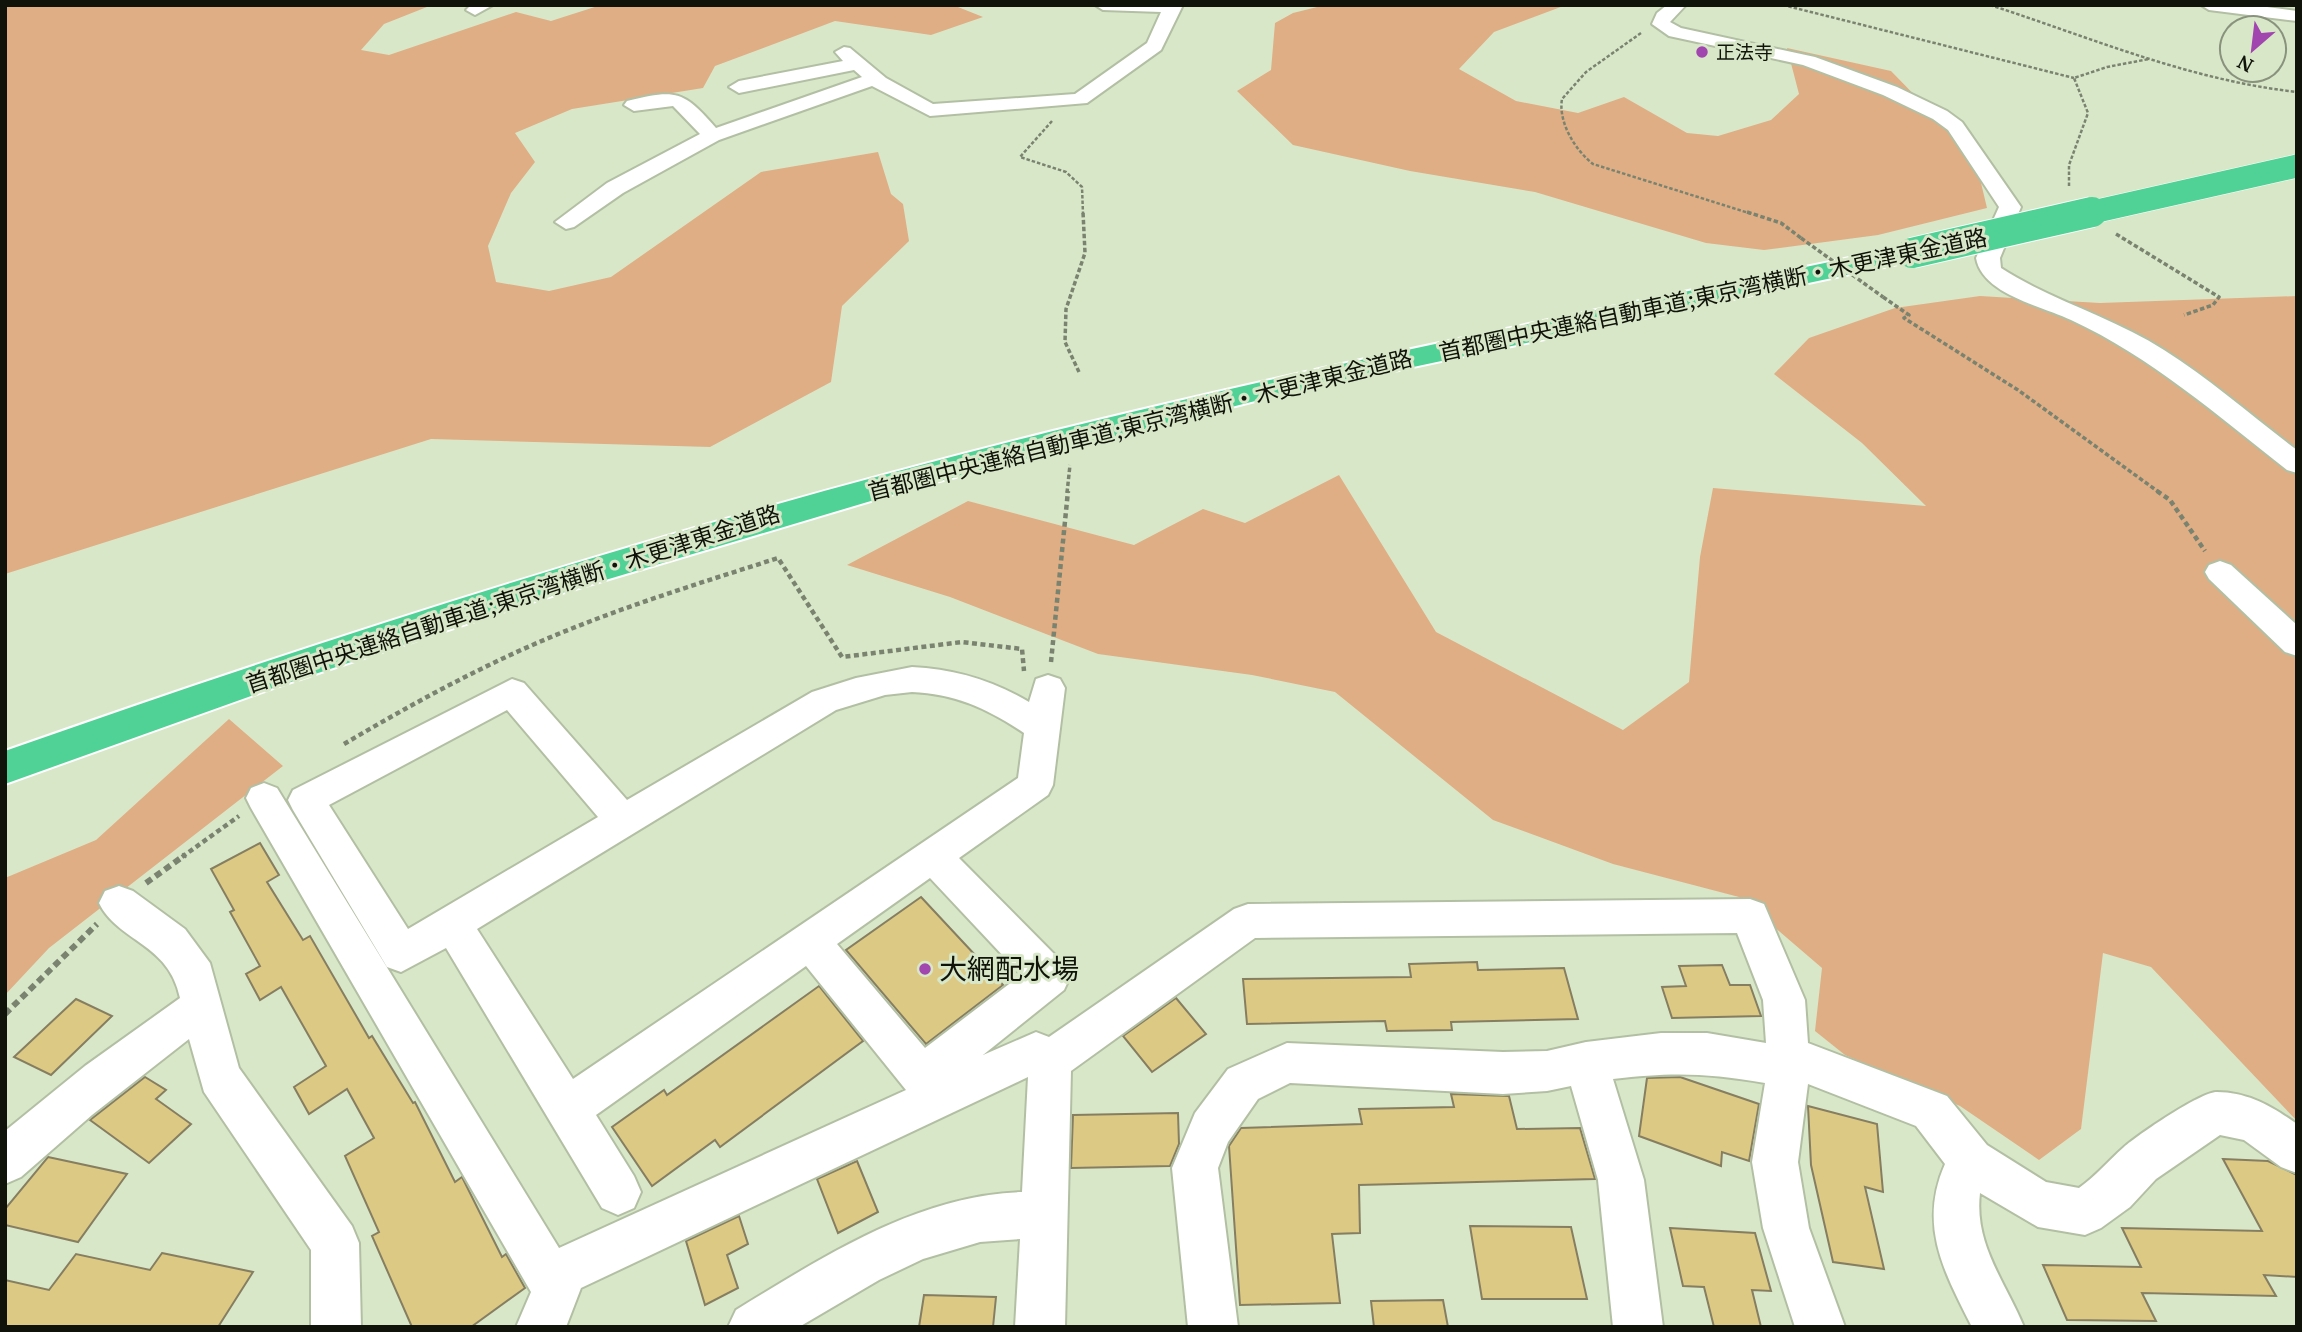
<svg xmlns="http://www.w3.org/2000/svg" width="2302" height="1332" viewBox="0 0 2302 1332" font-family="'PT Serif','Noto Sans JP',serif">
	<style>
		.green { fill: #dfae85 }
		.building { fill: #dcc984; stroke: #867e61; stroke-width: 2 }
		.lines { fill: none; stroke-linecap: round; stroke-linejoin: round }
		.minor-casing { stroke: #b2bfa3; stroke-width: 4 }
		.highway-casing { stroke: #fff; stroke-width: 4 }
		.path-far3 { stroke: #7a836f; stroke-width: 2.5; stroke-dasharray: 3.5 2; stroke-linecap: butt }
		.path-far2 { stroke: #7a836f; stroke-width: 3.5; stroke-dasharray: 4.5 2.5; stroke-linecap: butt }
		.path-far1 { stroke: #7a836f; stroke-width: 4.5; stroke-dasharray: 5 3.5; stroke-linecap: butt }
		.path { stroke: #7a836f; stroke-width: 6; stroke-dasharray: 7 4.5; stroke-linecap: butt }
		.minor { fill: #fff; fill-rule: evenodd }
		.highway { fill: #50d297; fill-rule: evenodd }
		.highway-bridge-far1-casing { stroke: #fff; stroke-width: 24; stroke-linecap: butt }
		.highway-bridge-casing { stroke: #fff; stroke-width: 32; stroke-linecap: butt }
		.path-bridge { stroke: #7a836f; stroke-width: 3.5; stroke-dasharray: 4.5 2.5; stroke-linecap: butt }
		.highway-bridge-far1 { stroke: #50d297; stroke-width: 23 }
		.highway-bridge { stroke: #50d297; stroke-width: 30 }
		.poi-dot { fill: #a145af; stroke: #d9e7c9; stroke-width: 2.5 }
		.labels { text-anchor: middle; stroke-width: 6; stroke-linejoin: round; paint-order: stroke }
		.far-poi-label { font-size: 19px; fill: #0f1309; stroke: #d9e7c9; text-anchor: start }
		.street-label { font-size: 23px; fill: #0f1309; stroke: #d9e7c9 }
		.near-poi-label { font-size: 28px; fill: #0f1309; stroke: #d9e7c9; text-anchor: start }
	</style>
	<rect width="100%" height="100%" fill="#d9e7c9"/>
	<g class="green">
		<polygon points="5,5 432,5 384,24 361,50 389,55 516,12 551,21 601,5 953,5 983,17 931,35 835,21 715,66 703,88 572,109 515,133 535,162 511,193 488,246 496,282 549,291 611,277 761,172 878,152 891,194 903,204 909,241 842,306 831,382 710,447 431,439 5,574"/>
		<polygon points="1325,5 1566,5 1494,32 1459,69 1516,101 1578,113 1624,97 1687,133 1718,136 1771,120 1799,94 1787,48 1891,71 1932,113 1971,141 1987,208 1878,235 1764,250 1706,243 1535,192 1410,171 1293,145 1237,91 1271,70 1275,23 1293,13"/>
		<polygon points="1980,296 2100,303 2297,296 2297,1121 2151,967 2103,953 2081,1129 2039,1160 1960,1106 1845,1055 1815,1031 1822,968 1739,897 1613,864 1493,820 1335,692 1252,675 1098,654 950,597 847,565 968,501 1134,545 1203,509 1245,523 1339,475 1436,632 1623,730 1689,682 1700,557 1713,488 1926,506 1862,443 1774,374 1809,338 1895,308"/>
		<polygon points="229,719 283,766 49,948 5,995 5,878 96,840"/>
	</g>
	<g class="building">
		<polygon points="260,843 279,875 267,882 303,940 310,936 369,1038 372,1036 413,1103 415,1102 455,1182 462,1177 502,1257 506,1254 525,1288 471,1327 412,1327 372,1236 379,1232 345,1156 374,1138 347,1089 309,1114 294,1087 326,1066 281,987 260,1000 246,974 260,966 230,912 234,910 211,869"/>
		<polygon points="921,897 1003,985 926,1044 846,950"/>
		<polygon points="1477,962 1478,970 1564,968 1578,1019 1451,1022 1452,1030 1387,1031 1385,1021 1247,1024 1243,979 1411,977 1409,964"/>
		<polygon points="1722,965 1730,985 1750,985 1761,1016 1672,1018 1662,987 1686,986 1679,966"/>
		<polygon points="819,986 863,1041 720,1147 715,1140 652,1186 612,1127 664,1090 667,1095"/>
		<polygon points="1176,998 1206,1034 1152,1072 1123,1036"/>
		<polygon points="76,999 112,1016 51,1075 14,1057"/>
		<polygon points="145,1077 166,1090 156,1099 191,1124 149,1163 90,1120"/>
		<polygon points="1680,1077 1759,1104 1749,1161 1722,1152 1721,1166 1639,1136 1647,1078"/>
		<polygon points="1451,1094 1509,1096 1517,1129 1580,1128 1595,1179 1359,1185 1360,1233 1332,1234 1340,1303 1240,1305 1229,1146 1241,1128 1362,1124 1359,1109 1454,1107"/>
		<polygon points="1808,1106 1877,1124 1883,1192 1865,1187 1884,1269 1833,1262 1811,1165"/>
		<polygon points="1178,1113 1179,1144 1170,1166 1071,1168 1073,1115"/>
		<polygon points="48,1157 127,1174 78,1242 5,1225 5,1209"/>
		<polygon points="2223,1159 2268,1161 2297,1175 2297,1277 2264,1275 2276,1296 2142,1293 2156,1321 2067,1320 2043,1265 2141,1267 2122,1228 2262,1231"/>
		<polygon points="857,1161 878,1212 838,1233 817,1179"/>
		<polygon points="739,1216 748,1244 727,1255 738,1288 705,1305 686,1241"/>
		<polygon points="1470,1226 1571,1227 1587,1299 1482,1299"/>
		<polygon points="1670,1228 1755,1233 1771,1291 1752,1290 1761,1327 1714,1327 1704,1287 1683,1286"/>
		<polygon points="162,1253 253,1272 218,1327 5,1327 5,1280 49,1290 76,1254 150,1270"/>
		<polygon points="924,1295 996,1297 993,1327 919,1327"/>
		<polygon points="1443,1300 1448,1327 1374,1327 1371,1301"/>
	</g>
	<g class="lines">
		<g class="minor-casing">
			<g id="minor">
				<polygon points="493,5 475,15 466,10 471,5"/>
				<path d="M1095,5l87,2 -21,43 -74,53 -157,13 -58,-30 -153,54 -96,53 -49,34 -8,2 -11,-7 52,-39 93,-49 -27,-28 -39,5 -10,-6 3,-4c49,-12 56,-11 89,27l146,-51 -8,-7 -115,23 -10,-6 10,-6 104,-20 -8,-9 9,-5 6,1 36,30 47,26 142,-10 72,-51 14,-31 -58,-2z"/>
				<path d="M1667,5h19l-16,17 11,6 134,29 82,30 50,24 15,11 59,85 -21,51 1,10c51,33 112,49 163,82 46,29 89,67 133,100v23l-10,-3c-69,-54 -136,-113 -216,-150 -30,-14 -89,-26 -95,-62l23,-51 -51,-77 -15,-11 -50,-24 -80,-30 -134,-29 -17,-12 5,-11z"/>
				<polygon points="2201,5 2252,5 2297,11 2297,21 2209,10"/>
				<polygon points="2220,561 2231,565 2297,625 2297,656 2285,652 2209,579 2205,572 2209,565"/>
				<path d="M912,667c42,2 80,13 117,35l7,-23 12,-4 12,4 5,9 -12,97 -5,10 -89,63 105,106 6,13 -6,13 -81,65 53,-23 13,5 185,-128 14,-5 502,-5 14,5 41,96 3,43 139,53 40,49 59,37 33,6c17,-12 29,-27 45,-41 14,-12 76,-55 93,-55 31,0 56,15 80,32v49l-16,-6 -37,-27 -24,-5 -64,44 -26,28 -29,21 -16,7 -47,-8 -58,-34c-6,52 25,88 44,134h-52c-28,-55 -54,-102 -27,-163l-29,-38 -108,-42 -10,78 11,66 36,99h-50l-32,-99 -11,-66 13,-79c-59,-10 -93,-11 -152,-4l31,101 19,147h-50l-15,-147 -27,-94 -24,5 -44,3 -213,-11 -32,16 -30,43 -10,26 20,159h-50l-16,-159 23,-55 33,-44 59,-26 216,9 44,-1 39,-9 75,-9h46l59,10 -3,-43 -26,-67 -482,5 -184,133 -6,256h-50l5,-88 -40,3 -57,17 -44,21 -80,47h-71l8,-17c87,-53 181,-115 286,-118l6,-115 -447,211 -15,39h-50l15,-35 -280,-484 -5,-10 5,-10 13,-5 13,5 282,460 347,-158 -100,-124 -210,149 38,61 7,16 -7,16 -16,7 -16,-7 -156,-260 -45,24 -14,-5 -94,-157 -5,-10 5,-10 219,-111 12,4 103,117 185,-108 44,-14zM912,692c44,2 76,17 112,41l-6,45 -445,301 -96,-150 359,-219 49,-15zM507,710l91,107 -190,112 -79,-124zM930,878l91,97 -96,73 -88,-104z"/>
				<path d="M119,886l14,5 52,38 25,34 29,105 113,158 7,17 2,84h-50v-77l-107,-158 -15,-53 -97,76 -71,62 -16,7v-53l80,-65 95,-68c-11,-55 -62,-56 -81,-95l6,-12z"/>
			</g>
		</g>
		<g class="highway-casing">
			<path id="highway" d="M1912,245l9,2 4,6 -4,6 -658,140 -335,85 -393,117 -259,86 -271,97v-33c343,-121 691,-231 1044,-319 286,-71 575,-127 863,-187z"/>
		</g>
		<g class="path-far3">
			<polyline points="1783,5 2074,78"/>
			<path d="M1990,5c102,33 199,75 307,87"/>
			<path d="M1641,33l-55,39 -24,27c-4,23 13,51 31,65l159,50"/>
			<polyline points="1052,121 1020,157 1066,172 1082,187 1083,214"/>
			<polyline points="2069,186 2069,165 2088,113 2074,78 2107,67 2149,59"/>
		</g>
		<g class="path-far2">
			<polyline points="1747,212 1781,223 1801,238"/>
			<polyline points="2116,234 2219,297 2213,305 2184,315"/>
			<polyline points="1883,297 1909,315 1904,318 2018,390 2160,493"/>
			<polyline points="1079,372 1065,342 1066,309 1085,253 1083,212"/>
			<polyline points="1067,493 1070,465"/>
		</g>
		<g class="path-far1">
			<polyline points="2157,491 2170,500 2205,551"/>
			<polyline points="1051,662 1068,491"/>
			<path d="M344,744c63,-37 126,-72 193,-101 78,-34 160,-59 241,-85l64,99 120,-15 60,7 2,22"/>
			<polyline points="182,857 239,816"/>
		</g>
		<g class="path">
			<polyline points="146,883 185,855"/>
			<polyline points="5,1014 97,924"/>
		</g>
		<use href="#minor" class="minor"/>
		<use href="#highway" class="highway"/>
		<g class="highway-bridge-far1-casing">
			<polyline id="highway-bridge-far1" points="2084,214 2297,166"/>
		</g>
		<g class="highway-bridge-casing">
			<polyline id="highway-bridge" points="1912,253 2092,212"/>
		</g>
		<polyline class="path-bridge" points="1801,238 1883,297"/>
		<use href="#highway-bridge-far1" class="highway-bridge-far1"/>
		<use href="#highway-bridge" class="highway-bridge"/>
	</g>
	<g class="poi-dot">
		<circle cx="1702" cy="52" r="7"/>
		<circle cx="925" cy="969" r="7"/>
	</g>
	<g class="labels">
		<g class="far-poi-label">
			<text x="1716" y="59">正法寺</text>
		</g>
		<g class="street-label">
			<text transform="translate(1713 295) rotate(-12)" y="8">首都圏中央連絡自動車道;東京湾横断・木更津東金道路</text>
			<text transform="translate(1140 425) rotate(-14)" y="8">首都圏中央連絡自動車道;東京湾横断・木更津東金道路</text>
			<text transform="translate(513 599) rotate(-18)" y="8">首都圏中央連絡自動車道;東京湾横断・木更津東金道路</text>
		</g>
		<g class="near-poi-label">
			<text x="939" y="979">大網配水場</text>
		</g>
	</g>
	<rect width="2302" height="1332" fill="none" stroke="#0f1309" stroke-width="14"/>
	<g transform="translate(2253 49) rotate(208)"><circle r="33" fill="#d9e7c9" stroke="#88927c" stroke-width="2"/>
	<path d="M0-5L12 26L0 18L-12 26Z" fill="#a145af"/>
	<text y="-10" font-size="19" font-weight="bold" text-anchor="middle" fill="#0f1309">N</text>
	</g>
</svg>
